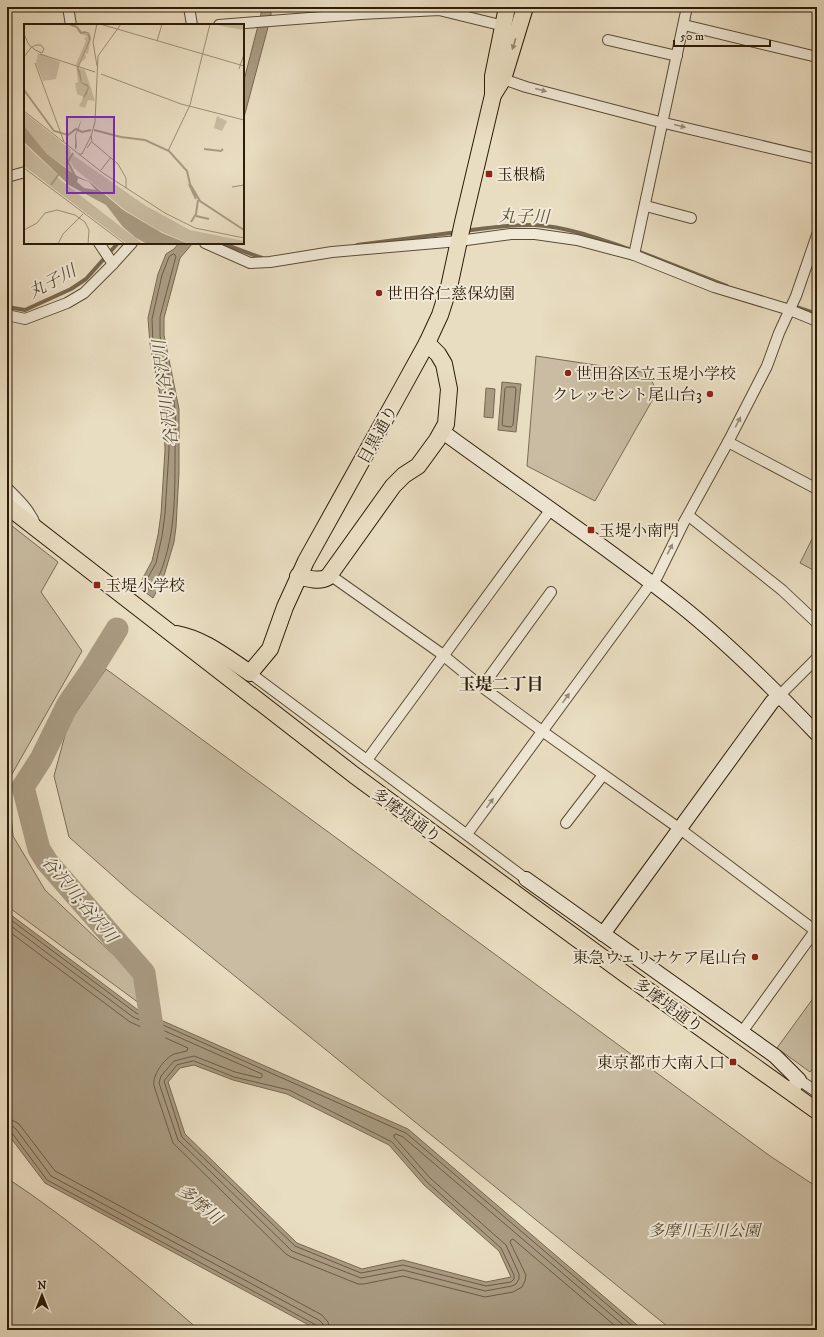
<svg xmlns="http://www.w3.org/2000/svg" width="824" height="1337" viewBox="0 0 824 1337" font-family="'IM FELL DW Pica','Noto Serif JP',serif">
	<style>
		.green { fill: #c9bca2; stroke: #7a6c55 }
		.water { fill: #a99b82; stroke: #776851; fill-rule: evenodd }
		.lines { fill: none; stroke-linecap: round; stroke-linejoin: round }
		.shore { stroke: #6a5c45; stroke-width: 1 }
		.stream { stroke: #776851; stroke-width: 4 }
		.river { stroke: #a99b82; stroke-width: 23 }
		.street-casing { stroke: #5b4c36; stroke-width: 12 }
		.secondary-casing { stroke: #2c1c08; stroke-width: 16 }
		.primary-casing { stroke: #2c1c08; stroke-width: 18 }
		.street { stroke: #f1e9d7; stroke-width: 10 }
		.secondary { stroke: #f1e9d7; stroke-width: 14 }
		.primary { stroke: #e9ddc1; stroke-width: 16 }
		.oneway { fill: #94866e }
		.oneway2 { fill: #988d7a }
		.poi-dot { fill: #8f2418; stroke: #f1e9d7; stroke-width: 1.5 }
		.labels { text-anchor: middle; stroke-width: 4; stroke-linejoin: round; paint-order: stroke }
		.poi-label { font-size: 16px; fill: #2c1c08; stroke: #f1e9d7; text-anchor: start }
		.street-label { font-size: 16px; fill: #2c1c08; stroke: #f1e9d7 }
		.park-label { font-size: 16px; font-style: italic; fill: #5b4c36; stroke: #f1e9d7 }
		.water-label { font-size: 17px; font-style: italic; fill: #5e4f39; stroke: #f1e9d7 }
		.neighbourhood-label { font-size: 17px; font-weight: bold; fill: #2c1c08; stroke: #f1e9d7 }
		.inset-river { fill: none; stroke: #a99b82; stroke-width: 2 }
		.inset-road { fill: none; stroke: #9d9077; stroke-width: 1 }
		.view { fill: #7b2cbf; fill-opacity: 0.15; stroke: #7b2cbf; stroke-width: 2 }
		.inset-edge { fill: none; stroke: #2c1c08; stroke-width: 2 }
	</style>
	<rect width="100%" height="100%" fill="#e9ddc1"/>
	<filter id="stains"><feTurbulence type="fractalNoise" baseFrequency=".005" numOctaves="4"/><feColorMatrix values="0 0 0 0 .2 0 0 0 0 .09 0 0 0 0 .02 0 0 0 .5 -.17"/></filter>
	<radialGradient id="worn" r=".72"><stop offset=".6" stop-color="#630" stop-opacity="0"/><stop offset="1" stop-color="#630" stop-opacity=".3"/></radialGradient>
	<g class="green">
		<polygon points="536,356 648,373 657,392 595,501 527,466"/>
		<polygon points="7,522 58,562 41,592 82,651 8,781 13,836 45,890 135,975 143,1000 139,1003 7,906"/>
		<polygon points="815,533 817,534 817,572 800,563"/>
		<polygon points="106,669 770,1156 817,1187 817,1330 672,1330 131,892 69,837 54,776 68,724"/>
		<polygon points="817,993 817,1063 810,1072 777,1048"/>
		<path d="M7,1178c68,45 131,99 192,152h-192z"/>
	</g>
	<g class="water">
		<polygon points="261,7 271,7 271,16 243,121 243,84 261,14"/>
		<polygon points="179,243 193,243 180,258 164,318 164,335 179,409 179,473 176,527 174,542 163,579 153,598 138,587 152,561 158,535 161,514 165,450 164,415 150,344 148,318 158,274 166,254 174,249"/>
		<polygon points="502,382 521,384 516,432 498,430"/>
		<polygon points="486,388 495,389 493,418 484,417"/>
		<path d="M7,912l131,98 270,119 235,201h-325l-273,-147 -38,-50zM194,1065l39,15 54,14 102,51 35,40 75,66 12,26 -25,5 -83,-22 -41,9 -65,-26 -112,-109 -17,-52 12,-14z"/>
	</g>
	<g class="lines">
		<g class="shore">
			<path d="M174,254l2,2 -16,61v19c5,23 13,51 15,75 1,15 0,30 0,45 0,46 0,93 -23,134l-1,1 -7,-6 12,-22 6,-27 3,-22 4,-64 -1,-36 -15,-70 -1,-25 10,-44 7,-18z"/>
			<polygon points="507,387 515,387 516,389 513,425 511,427 504,426 502,425 505,389"/>
			<polyline points="7,917 136,1013 406,1133 637,1330"/>
			<polyline points="7,923 133,1017 262,1074 262,1077 260,1078 235,1072 194,1056 174,1061 161,1076 159,1083 178,1140 292,1251 361,1278 403,1270 485,1291 512,1286 516,1284 519,1279 519,1274 506,1245 430,1178 394,1137 394,1135 396,1134 403,1137 629,1330"/>
			<path d="M7,930l123,92 58,26 -1,3c-4,1 -9,2 -13,3 -10,5 -22,21 -20,32l19,57 113,111 5,3 67,27h6l39,-8 82,21 28,-5 9,-5 3,-6 1,-6 -16,-33 1,-2 2,-1 107,91"/>
			<polygon points="194,1061 234,1077 289,1090 392,1142 427,1182 501,1248 514,1275 514,1279 511,1282 486,1286 403,1265 361,1273 295,1246 182,1137 164,1081 177,1065"/>
			<polyline points="7,1120 14,1121 19,1124 55,1171 322,1315 328,1322 330,1330"/>
			<polyline points="7,1126 12,1126 16,1129 51,1176 319,1320 323,1324 324,1330"/>
			<polyline points="7,1131 12,1133 47,1180 316,1325 319,1330"/>
		</g>
		<g class="stream">
			<path d="M465,231c22,-3 46,-7 70,-6 33,2 65,14 97,25"/>
			<polyline points="221,243 262,258"/>
			<polyline points="357,245 458,232"/>
			<polyline points="640,252 727,286"/>
			<polyline points="793,306 817,314"/>
			<polyline points="7,307 25,310 71,289 86,279 118,243"/>
		</g>
		<polyline class="river" points="117,629 91,671 68,704 41,759 23,787 39,849 47,862 144,973 155,1047"/>
		<g class="street-casing">
			<g id="street">
				<polyline points="68,7 71,25"/>
				<polyline points="189,7 192,25"/>
				<polyline points="219,25 361,14 439,10 496,24 503,25"/>
				<polyline points="684,25 817,57"/>
				<polyline points="608,40 677,56"/>
				<polyline points="503,79 526,87 656,121 817,159"/>
				<polyline points="7,177 25,172"/>
				<polyline points="646,206 691,218"/>
				<polyline points="99,243 113,264"/>
				<polyline points="205,243 250,263 270,262 332,252 459,241 511,234 535,234 577,240 634,255 714,287 790,310 817,321"/>
				<polyline points="634,255 687,7"/>
				<polyline points="7,315 25,319 67,303 84,293 113,264 132,243"/>
				<polyline points="728,442 817,489"/>
				<path d="M7,488c12,12 23,22 29,38"/>
				<polyline points="689,516 782,590 817,623"/>
				<polyline points="330,575 439,652 482,687 542,731 680,829 817,932"/>
				<polyline points="250,673 526,879"/>
				<polyline points="482,687 551,592"/>
				<polyline points="780,695 817,658"/>
				<polyline points="367,760 551,509"/>
				<polyline points="566,823 603,775"/>
				<polyline points="467,834 651,583 657,577 684,522 728,442 767,366 779,333 796,296 817,235"/>
				<polyline points="742,1032 817,928"/>
				<polyline points="799,1080 817,1092"/>
			</g>
		</g>
		<g class="secondary-casing">
			<g id="secondary">
				<path d="M443,432c79,58 160,112 237,173 49,39 94,84 137,129"/>
				<polyline points="526,879 775,1056 799,1080 790,1092"/>
				<polyline points="603,934 772,702 780,695"/>
			</g>
		</g>
		<g class="primary-casing">
			<g id="primary">
				<polyline points="493,95 503,79 525,7"/>
				<polyline points="7,506 354,775 625,974 817,1111"/>
				<path d="M298,576c10,3 22,6 30,1l65,-91 11,-11 14,-9 19,-26 9,-16 3,-35 -5,-25 -6,-10 -11,-11"/>
				<path d="M177,634c27,5 50,24 73,39l20,-24 15,-42 21,-46 94,-169 27,-49 13,-28 9,-28 14,-65 30,-127v-19l14,-69"/>
			</g>
		</g>
		<use href="#street" class="street"/>
		<use href="#secondary" class="secondary"/>
		<use href="#primary" class="primary"/>
	</g>
	<defs><path id="oneway-solid" d="M-6-.8H1V-3.2L6.5 0L1 3.2V.8H-6Z"/></defs>
	<use class="oneway" href="#oneway-solid" transform="translate(514 44) rotate(107)"/>
	<g class="oneway2">
		<use href="#oneway-solid" transform="translate(541 90) rotate(15)"/>
		<use href="#oneway-solid" transform="translate(680 126) rotate(14)"/>
		<use href="#oneway-solid" transform="translate(738 422) rotate(-63)"/>
		<use href="#oneway-solid" transform="translate(670 549) rotate(-63)"/>
		<use href="#oneway-solid" transform="translate(566 698) rotate(-54)"/>
		<use href="#oneway-solid" transform="translate(490 803) rotate(-54)"/>
	</g>
	<g class="poi-dot">
		<rect x="485" y="170" width="8" height="8" rx="2"/>
		<circle cx="379" cy="293" r="4"/>
		<circle cx="568" cy="373" r="4"/>
		<circle cx="710" cy="394" r="4"/>
		<rect x="587" y="526" width="8" height="8" rx="2"/>
		<rect x="93" y="581" width="8" height="8" rx="2"/>
		<circle cx="755" cy="957" r="4"/>
		<rect x="729" y="1058" width="8" height="8" rx="2"/>
	</g>
	<g class="labels">
		<g class="poi-label">
			<text x="497" y="180">玉根橋</text>
			<text x="387" y="299">世田谷仁慈保幼園</text>
			<text x="576" y="379">世田谷区立玉堤小学校</text>
			<text x="702" y="400" text-anchor="end">クレッセント尾山台3</text>
			<text x="599" y="536">玉堤小南門</text>
			<text x="105" y="591">玉堤小学校</text>
			<text x="747" y="963" text-anchor="end">東急ウェリナケア尾山台</text>
			<text x="725" y="1068" text-anchor="end">東京都市大南入口</text>
		</g>
		<g class="street-label">
			<text transform="translate(377 434) rotate(-61)" y="6">目黒通り</text>
			<text transform="translate(407 815) rotate(36)" y="6">多摩堤通り</text>
			<text transform="translate(669 1005) rotate(36)" y="6">多摩堤通り</text>
		</g>
		<g class="park-label">
			<text x="704" y="1236">多摩川玉川公園</text>
		</g>
		<g class="water-label">
			<text transform="translate(524 216) rotate(1)" y="6">丸子川</text>
			<text transform="translate(52 281) rotate(-28)" y="6">丸子川</text>
			<text transform="translate(165 393) rotate(-97)" y="6">谷沢川;谷沢川</text>
			<text transform="translate(80 899) rotate(50)" y="6">谷沢川;谷沢川</text>
			<text transform="translate(200 1204) rotate(39)" y="6">多摩川</text>
		</g>
		<g class="neighbourhood-label">
			<text x="501" y="690">玉堤二丁目</text>
		</g>
	</g>
	<g transform="translate(24 24)">
		<rect width="220" height="220" fill="#e9ddc1"/>
		<path d="M44,0l9,2 6,7 6,-1 2,4 -3,18 -3,-1 1,5 -5,4 -2,6 6,2 10,31 -7,-1 -3,8 -6,-2 5,-9 -7,-3 -2,-11 3,-1 -2,-18 10,-23 -2,-3 4,-1 -10,-5 -1,-5zM192,0h26l2,6 -23,-4zM14,29l22,9 -4,17 -13,2 -7,-18zM0,88l46,37 1,5 -4,11 8,9 -28,-20 -23,-28zM193,92l10,5 -5,10 -8,-3zM0,120l33,30 1,4 85,66h-16l-103,-78zM49,131l73,51 44,24 54,11v3h-54l-32,-14 -33,-20 -51,-42 -4,-7z" fill="#c9bca2"/>
		<path d="M63,8l-3,1 4,-1 3,7 -13,29 2,3 2,12 5,1 2,3 -2,7 -5,6v18l-3,10 -3,7 1,12 -2,3v-15l7,-17v-18l6,-13 -7,-4 -4,-15 12,-28zM0,102l23,28 28,21 15,7 33,28 39,23 27,11h-42l-11,-6 -13,-11 -17,-22 -37,-20 -45,-43zM54,154l11,4 7,8 -12,-2 -7,-6z" fill="#a99b82" fill-rule="evenodd"/>
		<path class="inset-river" d="M45,0l8,3 4,6 5,-1M0,66l30,41 14,4 8,-6 6,3 9,-2M70,106l27,7 24,3 24,11 18,20 3,13 10,17 44,29M180,125l17,2 2,-2M49,129l-5,9 8,16M165,160l7,15M27,161l8,-11M172,192l13,3M167,198l5,-8 2,-14"/>
		<path class="inset-road" d="M76,0l144,42M0,10l4,9 3,4 2,1 2,2 7,3 2,-4 -3,-4h-5l-4,2 -2,2 -6,8M133,17l5,-17M16,30l55,18M11,39l29,79M73,42l-4,-24 4,-18M215,45l5,-15M77,50l80,30 63,16M0,87l79,62 62,40 30,15 49,10M68,118l26,22 8,14v10M63,124l5,-7 -1,-5M144,127l22,-46 20,-81M55,130h3l9,-18 4,-14 3,-66 23,-32M0,144l101,76M77,146l10,-13M208,163l12,-2M0,206l13,-7 8,-10 12,-3 18,5 10,7 4,8 -1,14M34,220l5,-10 20,-20"/>
		<path class="view" d="M43,93h47v76h-47z"/>
		<rect width="220" height="220" class="inset-edge"/>
	</g>
	<rect width="824" height="1337" fill="none" stroke="#e9ddc1" stroke-width="24"/>
	<rect x="8" y="8" width="808" height="1321" fill="none" stroke="#2c1c08" stroke-width="2"/>
	<rect x="12" y="12" width="800" height="1313" fill="none" stroke="#2c1c08"/>
	<g transform="translate(42 1295)" stroke="#f1e9d7" stroke-width="3" paint-order="stroke">
	<path d="M0-3L7 15L0 10L-7 15Z" fill="#2c1c08"/>
	<text y="-6" font-size="11" font-weight="bold" text-anchor="middle" fill="#2c1c08">N</text>
	</g>
	<path d="M674 40v6h96v-6" fill="none" stroke="#2c1c08" stroke-width="2"/>
	<text x="680" y="40" font-size="12" fill="#2c1c08" stroke="#f1e9d7" stroke-width="3" paint-order="stroke">50 m</text>
	<rect width="100%" height="100%" filter="url(#stains)"/>
	<rect width="100%" height="100%" fill="url(#worn)"/>
</svg>
